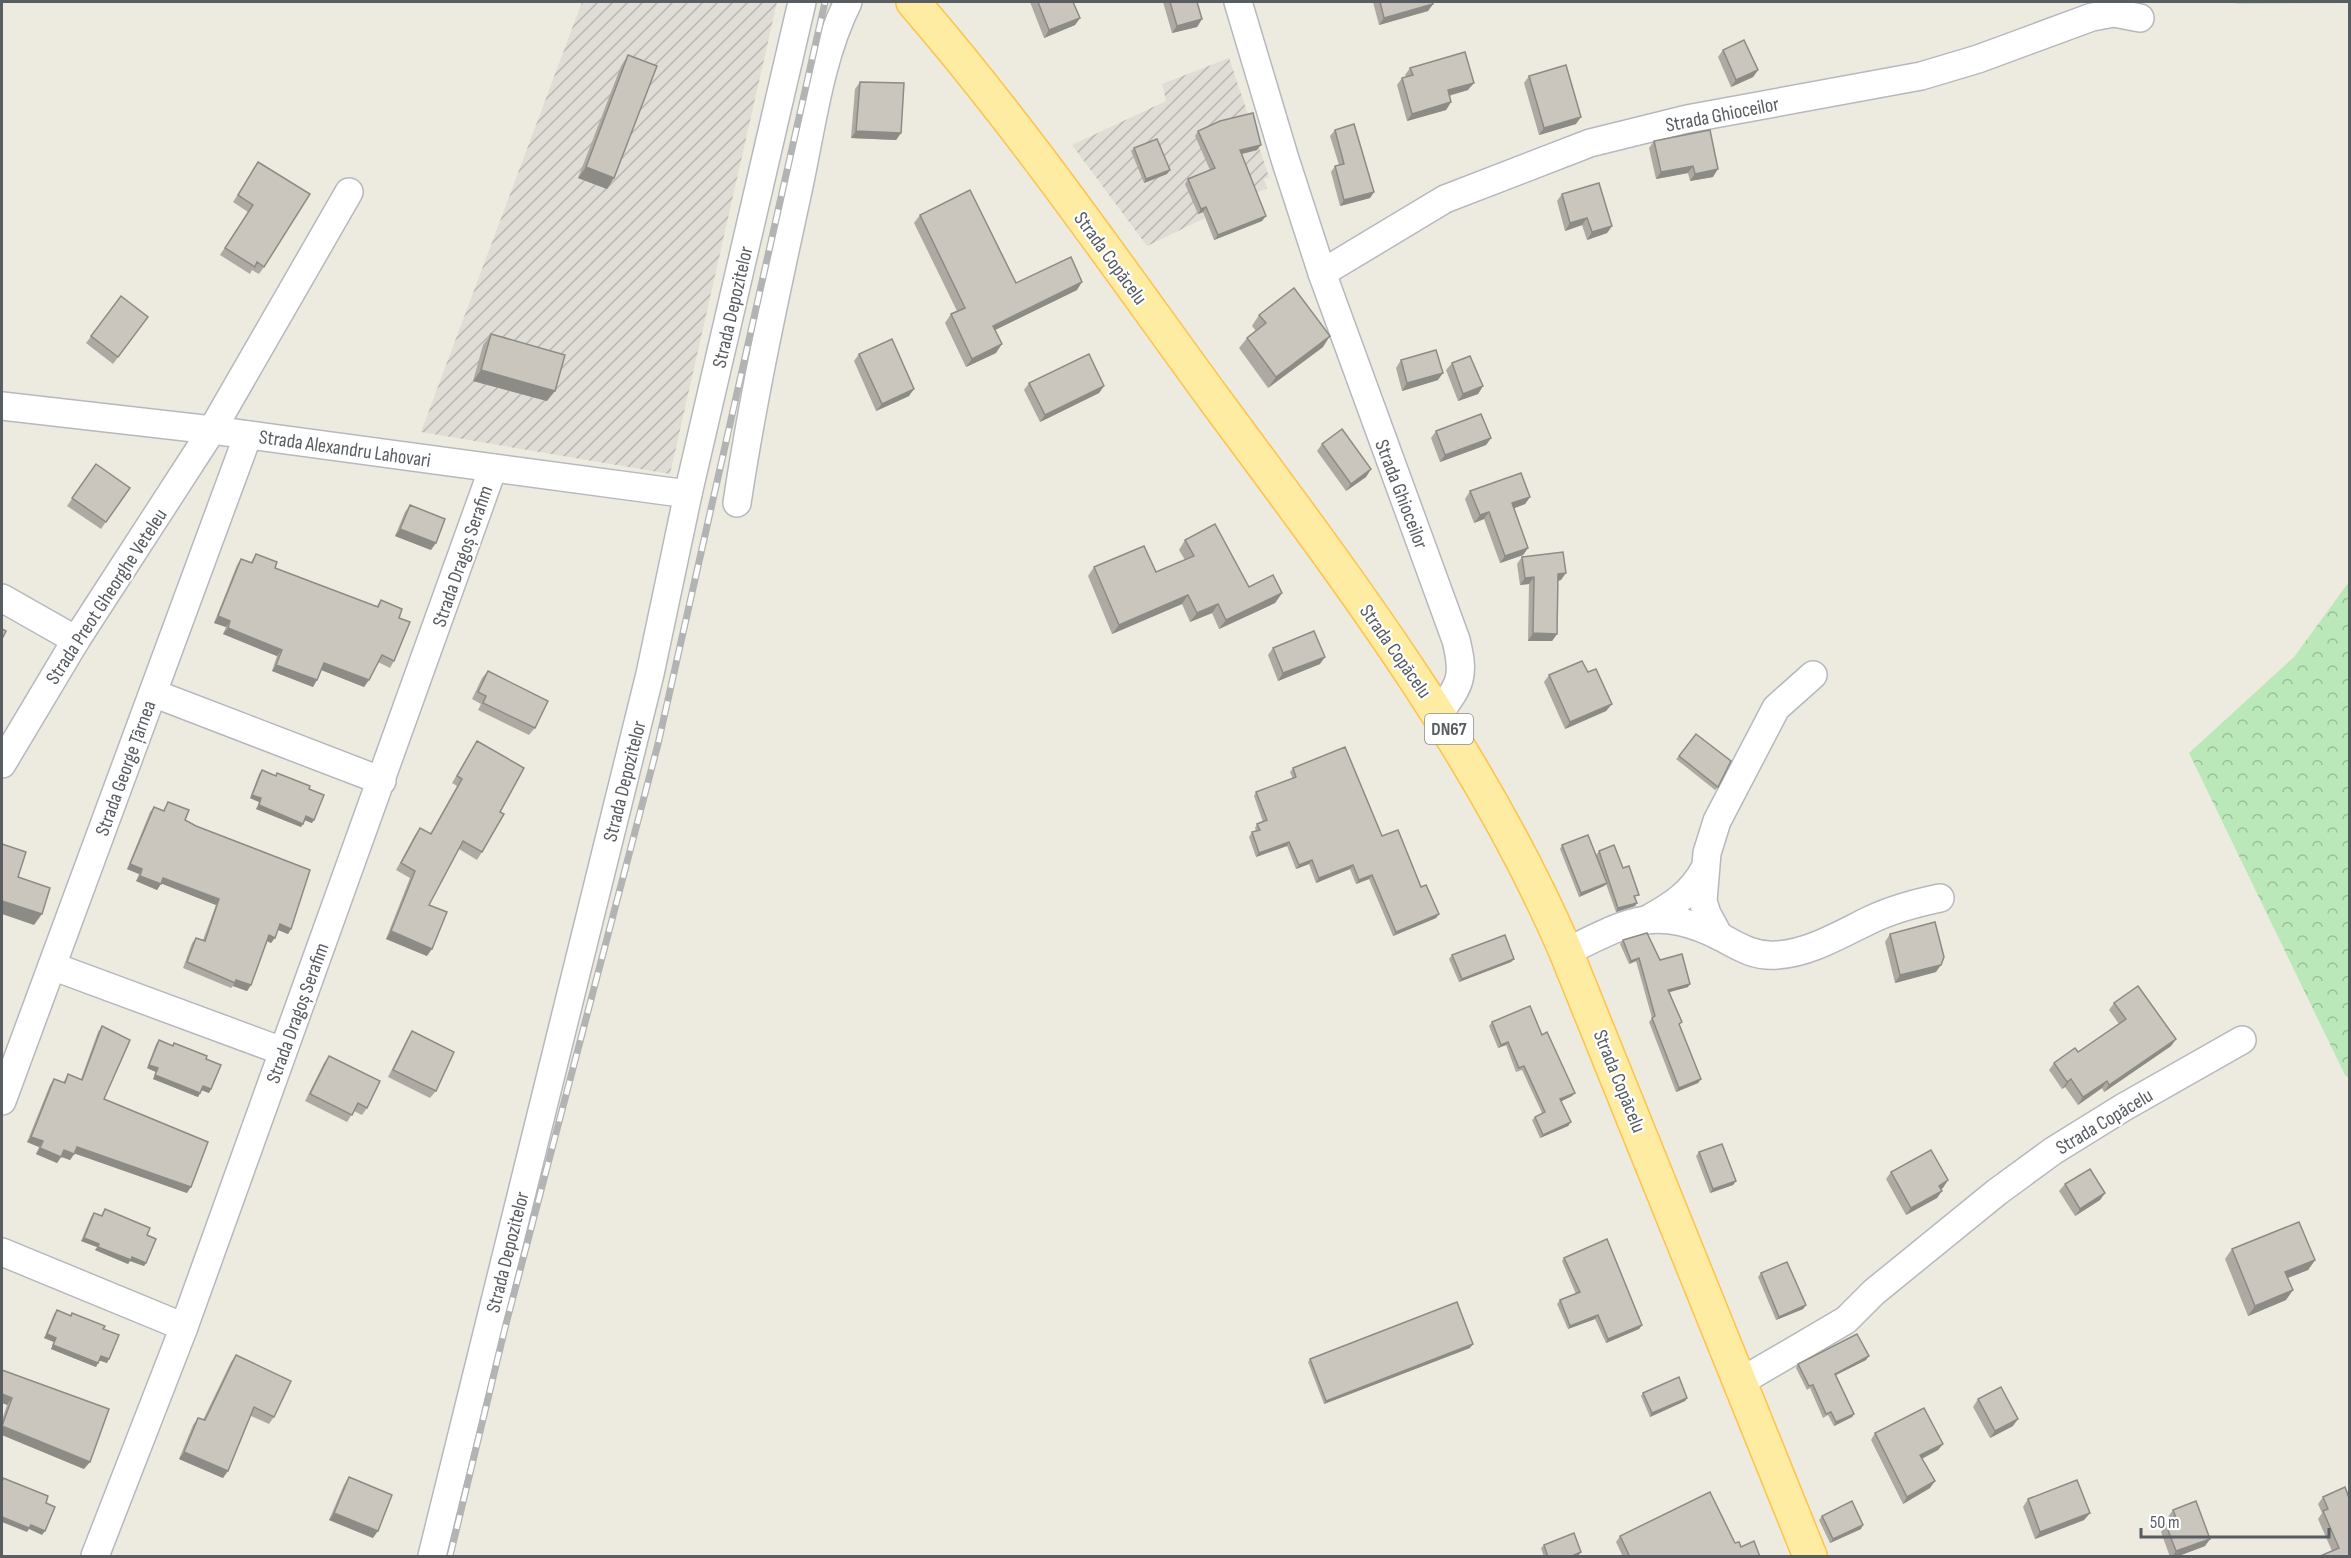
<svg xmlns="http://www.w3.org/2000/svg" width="2351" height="1558" viewBox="0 0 2351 1558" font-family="'Sofia Sans Condensed',sans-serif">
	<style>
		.industrial { fill: url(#industrial-furrows) }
		.forest { fill: url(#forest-crowns) }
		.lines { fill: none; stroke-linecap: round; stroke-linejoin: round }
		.minor-casing { stroke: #b5b9be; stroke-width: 30 }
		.primary-casing { stroke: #fec347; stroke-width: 36 }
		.minor { stroke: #fff; stroke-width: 27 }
		.primary { stroke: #ffeca3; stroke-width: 33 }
		.rail-casing { stroke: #b2b3b3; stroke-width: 7 }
		.rail { stroke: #fff; stroke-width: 4.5; stroke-dasharray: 14; stroke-linecap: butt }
		.wall { fill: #aeaaa3 }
		.shaded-wall { fill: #8d8b85 }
		.building { fill: #cac6be; stroke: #8d8b85; stroke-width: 1.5 }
		.labels { text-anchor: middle; stroke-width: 4.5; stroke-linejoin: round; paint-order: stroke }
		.shield { fill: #fff; stroke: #8a8e91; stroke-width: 1.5 }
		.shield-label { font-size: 18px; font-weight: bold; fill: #585d62 }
		.street-label { font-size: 20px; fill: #585d62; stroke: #fff }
	</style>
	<defs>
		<pattern id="industrial-furrows" width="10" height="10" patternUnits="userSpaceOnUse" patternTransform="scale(1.5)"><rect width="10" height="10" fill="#e0ddd7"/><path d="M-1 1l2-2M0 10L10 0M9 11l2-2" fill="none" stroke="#b8b6b2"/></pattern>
		<pattern id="forest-crowns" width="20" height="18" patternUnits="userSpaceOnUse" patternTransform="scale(1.5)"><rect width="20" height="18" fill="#bbe8b9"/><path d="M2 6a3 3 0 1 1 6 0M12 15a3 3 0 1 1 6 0" fill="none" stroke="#9bbf9a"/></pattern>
	</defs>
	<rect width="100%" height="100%" fill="#edeadf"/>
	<g class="industrial">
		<polygon points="582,2 777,2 670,474 421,432"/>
		<polygon points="1229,58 1269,177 1264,179 1267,188 1147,246 1072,145 1166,101 1162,84"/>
	</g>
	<g class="forest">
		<polygon points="2227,2 2349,2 2350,3 2238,4"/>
		<polygon points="2349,582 2349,1078 2345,1075 2189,753 2294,657"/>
	</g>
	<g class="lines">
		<g class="minor-casing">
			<g id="minor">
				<path d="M1238,2l47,157 37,114 134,367c9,36 5,44 -17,73"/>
				<polyline points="1322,273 1445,199 1590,143 1687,119 1921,76 1978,59 2092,17 2114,13 2140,18"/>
				<polyline points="2,406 212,430 688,494"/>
				<path d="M737,503c16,-106 39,-211 62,-317 13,-61 21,-128 49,-184"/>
				<polyline points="2,598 76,640"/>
				<polyline points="153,693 382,781"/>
				<polyline points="2,764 76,640 212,430 349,192"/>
				<path d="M1648,919c24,-13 44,-26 57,-51"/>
				<polyline points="1719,936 1707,914 1703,901 1707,853 1717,821 1776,708 1813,675"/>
				<path d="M1566,952c61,-30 89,-48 155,-15 18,10 34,20 56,18 33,-2 64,-21 93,-35 23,-11 46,-17 70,-22"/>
				<polyline points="52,966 282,1051"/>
				<polyline points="2,1101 248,435"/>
				<polyline points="2,1252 184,1327"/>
				<polyline points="1740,1382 1846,1320 1874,1292 1997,1192 2053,1151 2124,1107 2242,1040"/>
				<polyline points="95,1556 184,1327 493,468"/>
				<polyline points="432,1556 650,674 688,494 802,2"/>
			</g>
		</g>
		<g class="primary-casing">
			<path id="primary" d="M913,2c109,126 204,264 302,398 130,176 264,350 351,552l244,604"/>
		</g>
		<use href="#minor" class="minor"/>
		<use href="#primary" class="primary"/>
		<g class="rail-casing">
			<polyline id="rail" points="450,1556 506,1324 658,744 825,2"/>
		</g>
		<use href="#rail" class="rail"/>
	</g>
	<g class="wall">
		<polygon points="1030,2 1073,2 1080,18 1075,25 1044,38"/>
		<polygon points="1163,2 1197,2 1202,19 1197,27 1172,33"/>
		<polygon points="1373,2 1432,2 1433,4 1428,11 1379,25"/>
		<polygon points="1723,50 1758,70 1753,77 1731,87 1718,57"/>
		<polygon points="628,55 614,178 607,189 578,178 621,66"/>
		<polygon points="1410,68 1468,90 1449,96 1451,102 1446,110 1407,121 1397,85 1402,78 1406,77 1405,75"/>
		<polygon points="1529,76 1576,124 1539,135 1524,83"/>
		<polygon points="860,82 901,133 896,140 851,138 855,89"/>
		<polygon points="1335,130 1374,192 1370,198 1340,206 1331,172 1335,166 1339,165 1330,136"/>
		<polygon points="1198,131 1257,150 1242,154 1262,221 1214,240 1203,212 1198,214 1185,184 1188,179 1210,170 1195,136"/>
		<polygon points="1654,141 1713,177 1690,181 1688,173 1656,179 1649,148"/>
		<polygon points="1134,148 1167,174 1144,183 1131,151"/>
		<polygon points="258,162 264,267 259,274 252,270 250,274 220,255 248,212 233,202"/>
		<polygon points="1562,194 1612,226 1607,233 1587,240 1582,225 1565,231 1557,201"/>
		<polygon points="920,215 1016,283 1077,290 995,330 996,353 966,367 945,323 951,314 957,311 914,223"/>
		<polygon points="121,296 148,317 113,364 86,343"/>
		<polygon points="1259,315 1323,347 1268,388 1239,348 1247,338 1256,331 1252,326"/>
		<polygon points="491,334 547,401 473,381 483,345"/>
		<polygon points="859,354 909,396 876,411 854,361"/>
		<polygon points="1401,360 1438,380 1402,391 1396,368"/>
		<polygon points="1452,363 1483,386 1478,394 1458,401 1446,370"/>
		<polygon points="1029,383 1104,386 1099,393 1040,422 1024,390"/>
		<polygon points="1436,431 1491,438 1486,445 1440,462 1431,438"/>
		<polygon points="1322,444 1371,469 1366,477 1346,491 1317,451"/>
		<polygon points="96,464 130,488 101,529 67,506"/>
		<polygon points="1470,491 1530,497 1525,504 1514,508 1528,548 1523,555 1500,563 1484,519 1474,523 1465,499"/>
		<polygon points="410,505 431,550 395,536 405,512"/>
		<polygon points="1185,540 1249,587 1282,593 1275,603 1219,629 1212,613 1190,622 1182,604 1112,634 1088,576 1094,567 1156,572 1185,560 1179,550"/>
		<polygon points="256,554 275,568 376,607 381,600 399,618 394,661 390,668 378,662 364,687 321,670 313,687 272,671 277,656 223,634 226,627 214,623 237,565 241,559 251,562"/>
		<polygon points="1522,557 1561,580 1558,581 1557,634 1552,641 1528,641 1529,584 1520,585 1517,564"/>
		<polygon points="1273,648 1320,664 1278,681 1268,655"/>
		<polygon points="488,671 535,728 529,735 478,710 481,704 472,699 482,678"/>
		<polygon points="1588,672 1612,704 1606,711 1565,729 1544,682 1549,675"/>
		<polygon points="477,741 500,812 482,852 477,860 459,849 429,905 427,956 386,939 410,878 396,870 415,835 420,828 430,834 457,786 452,783"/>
		<polygon points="1679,756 1718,787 1715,790 1676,759"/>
		<polygon points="1293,768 1382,836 1421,887 1439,914 1436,918 1393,936 1369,879 1356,884 1350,869 1316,883 1309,864 1296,869 1287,846 1256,857 1249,837 1252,832 1256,831 1255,828 1257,824 1263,822 1254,796 1256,792 1293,779 1290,772"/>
		<polygon points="262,770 275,776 277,773 309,789 312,823 305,820 301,827 256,809 259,802 250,798 259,774"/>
		<polygon points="168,802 291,929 288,934 278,930 271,943 267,941 251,985 247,991 233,986 231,988 183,968 192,943 196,938 203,940 216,905 161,883 157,890 136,881 139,874 127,869 150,812 154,807 163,811"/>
		<polygon points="1562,845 1599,864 1596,855 1599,851 1636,898 1635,899 1637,903 1635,906 1616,912 1606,884 1604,886 1579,897 1560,849"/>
		<polygon points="1890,934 1936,972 1895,983 1885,942"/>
		<polygon points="1623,940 1660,960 1688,987 1670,992 1679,1026 1701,1079 1698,1083 1676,1092 1649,1022 1652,1018 1636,961 1629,964 1620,944"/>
		<polygon points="1452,955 1514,959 1511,962 1459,982 1449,959"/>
		<polygon points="2114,1003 2176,1039 2171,1046 2104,1092 2102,1088 2078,1105 2065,1087 2062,1089 2049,1070 2054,1063 2078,1052 2119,1024 2109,1010"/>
		<polygon points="1492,1022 1542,1035 1572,1096 1561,1101 1571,1122 1568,1126 1540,1138 1532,1120 1535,1117 1542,1113 1522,1070 1516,1072 1506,1045 1498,1048 1489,1026"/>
		<polygon points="102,1026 104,1099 187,1193 75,1153 70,1160 61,1157 57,1163 36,1154 39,1147 27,1142 50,1085 54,1079 63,1083 68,1074 81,1079 98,1032"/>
		<polygon points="412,1031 436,1091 430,1098 388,1077 407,1039"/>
		<polygon points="159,1040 172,1046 174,1043 206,1059 211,1089 209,1093 202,1090 198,1097 153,1079 156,1072 147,1068 156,1044"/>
		<polygon points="329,1056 367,1108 362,1115 354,1111 347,1122 305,1101 324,1063"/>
		<polygon points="1699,1152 1736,1181 1733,1185 1710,1193 1696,1156"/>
		<polygon points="1891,1172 1948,1180 1941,1189 1937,1198 1906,1215 1886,1179"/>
		<polygon points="2065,1184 2105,1193 2100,1200 2075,1216 2059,1191"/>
		<polygon points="105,1209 147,1235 146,1263 144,1266 130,1261 128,1264 95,1250 97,1247 81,1241 91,1217 94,1213 101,1216"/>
		<polygon points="2232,1249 2315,1260 2308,1270 2287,1278 2286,1300 2248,1316 2225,1259"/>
		<polygon points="1564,1258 1642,1325 1639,1329 1606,1343 1595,1319 1568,1329 1557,1304 1560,1300 1576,1294 1562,1261"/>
		<polygon points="1761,1273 1806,1305 1803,1309 1776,1320 1758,1277"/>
		<polygon points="57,1310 70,1315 72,1313 103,1329 107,1363 99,1360 96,1367 51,1349 54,1342 44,1338 54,1314"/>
		<polygon points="1470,1348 1324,1404 1308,1362 1310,1359"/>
		<polygon points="236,1355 274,1417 269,1424 251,1416 223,1478 179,1459 193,1425 198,1418 203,1420 231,1362"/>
		<polygon points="1866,1360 1836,1375 1854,1414 1852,1417 1834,1426 1828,1415 1823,1418 1810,1388 1807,1390 1796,1368 1798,1364"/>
		<polygon points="2,1370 84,1469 2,1435 2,1420 7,1405"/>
		<polygon points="1643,1393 1687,1398 1685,1401 1650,1417 1641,1396"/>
		<polygon points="1978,1399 2013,1426 1990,1438 1973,1407"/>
		<polygon points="1875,1433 1943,1444 1938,1450 1922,1459 1930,1488 1903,1504 1871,1440"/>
		<polygon points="349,1477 373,1538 329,1520 344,1485"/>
		<polygon points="2323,1497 2349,1557 2332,1551 2318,1519 2322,1513 2318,1504"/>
		<polygon points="2028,1499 2090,1513 2084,1520 2035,1539 2023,1507"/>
		<polygon points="2173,1510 2210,1539 2205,1546 2176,1557 2170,1557 2161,1532 2166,1525 2171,1523 2168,1517"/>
		<polygon points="1822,1516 1861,1529 1830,1543 1819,1520"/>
		<polygon points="1620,1536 1735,1543 1760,1557 1623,1557 1616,1542"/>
		<polygon points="1544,1545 1581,1552 1577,1557 1544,1557 1541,1548"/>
	</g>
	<g class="shaded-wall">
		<polygon points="1433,4 1428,11 1379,25 1384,18"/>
		<polygon points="1080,18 1075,25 1044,38 1049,30"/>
		<polygon points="1202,19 1197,27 1172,33 1177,26"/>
		<polygon points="1758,70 1753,77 1731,87 1736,80"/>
		<polygon points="1474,83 1468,90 1443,97 1448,90"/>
		<polygon points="1451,102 1446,110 1407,121 1412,114"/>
		<polygon points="1581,117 1576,124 1539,135 1544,128"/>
		<polygon points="856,131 901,133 896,140 851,138"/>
		<polygon points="1261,145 1257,150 1237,155 1240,150"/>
		<polygon points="1693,166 1688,173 1656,179 1661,172"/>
		<polygon points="586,167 614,178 607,189 578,178"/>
		<polygon points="1718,169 1713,177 1690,181 1695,174"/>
		<polygon points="1170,170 1167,174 1144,183 1146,179"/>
		<polygon points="1374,192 1370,198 1340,206 1344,200"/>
		<polygon points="1206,207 1203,212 1198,214 1201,209"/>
		<polygon points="1266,216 1262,221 1214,240 1218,235"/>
		<polygon points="1587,218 1582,225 1565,231 1570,223"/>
		<polygon points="1612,226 1607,233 1587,240 1592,232"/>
		<polygon points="1082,282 1077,290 987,334 993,326"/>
		<polygon points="1330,336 1323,347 1268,388 1276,377"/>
		<polygon points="1002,344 996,353 966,367 972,359"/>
		<polygon points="481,370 555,391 547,401 473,381"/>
		<polygon points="1443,373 1438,380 1402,391 1407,383"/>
		<polygon points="1104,386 1099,393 1040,422 1045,415"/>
		<polygon points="1483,386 1478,394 1458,401 1463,394"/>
		<polygon points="914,389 909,396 876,411 882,404"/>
		<polygon points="1491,438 1486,445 1440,462 1445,455"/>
		<polygon points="1371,469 1366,477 1346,491 1351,484"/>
		<polygon points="1530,497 1525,504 1507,511 1512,503"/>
		<polygon points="1489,512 1484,519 1474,523 1480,515"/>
		<polygon points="400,529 436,543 431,550 395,536"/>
		<polygon points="1528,548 1523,555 1500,563 1505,556"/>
		<polygon points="1566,573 1561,580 1553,581 1558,574"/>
		<polygon points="1534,577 1529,584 1520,585 1525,578"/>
		<polygon points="1282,593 1275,603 1219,629 1226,620"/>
		<polygon points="1188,595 1182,604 1112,634 1119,625"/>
		<polygon points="1218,604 1212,613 1190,622 1197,613"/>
		<polygon points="218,616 230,621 226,627 214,623"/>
		<polygon points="228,628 282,650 277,656 223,634"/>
		<polygon points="1533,633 1557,634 1552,641 1528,641"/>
		<polygon points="1325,657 1320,664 1278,681 1283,673"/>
		<polygon points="324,663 369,680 364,687 319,669"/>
		<polygon points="276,665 317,680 313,687 272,671"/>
		<polygon points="1612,704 1606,711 1565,729 1570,722"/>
		<polygon points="252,795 261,798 259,802 250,798"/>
		<polygon points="259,805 303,824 301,827 256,809"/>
		<polygon points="306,816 314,820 312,823 304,820"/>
		<polygon points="1289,842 1287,846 1256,857 1259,853"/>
		<polygon points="1312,860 1309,864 1296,869 1299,865"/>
		<polygon points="130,864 142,869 139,874 127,869"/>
		<polygon points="1353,865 1350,869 1316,883 1319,878"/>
		<polygon points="1372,875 1369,879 1356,884 1359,880"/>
		<polygon points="140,876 161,884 157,890 136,881"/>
		<polygon points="163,878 219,899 216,905 160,883"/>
		<polygon points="1607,883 1604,886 1579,897 1581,893"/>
		<polygon points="2,901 42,914 34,925 2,914"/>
		<polygon points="1637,903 1635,906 1616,912 1618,908"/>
		<polygon points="1439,914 1436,918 1393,936 1396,932"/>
		<polygon points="280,924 291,929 288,934 276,929"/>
		<polygon points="391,931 432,949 427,956 386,939"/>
		<polygon points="269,935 275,938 271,943 265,940"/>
		<polygon points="1639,958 1636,961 1629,964 1631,961"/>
		<polygon points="1514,959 1511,962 1459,982 1462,979"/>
		<polygon points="1941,965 1936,972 1895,983 1900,975"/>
		<polygon points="236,980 251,985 247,991 233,986"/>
		<polygon points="1690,984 1688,987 1666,993 1668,990"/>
		<polygon points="2176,1039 2171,1046 2104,1092 2109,1085"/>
		<polygon points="1508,1042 1506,1045 1498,1048 1501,1045"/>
		<polygon points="149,1065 158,1068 156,1072 147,1068"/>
		<polygon points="155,1075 200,1093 198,1097 153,1079"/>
		<polygon points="1701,1079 1698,1083 1676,1092 1679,1088"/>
		<polygon points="2071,1079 2065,1087 2062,1089 2067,1082"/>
		<polygon points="2107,1081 2102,1088 2078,1105 2083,1097"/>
		<polygon points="203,1086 211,1089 209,1093 201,1090"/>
		<polygon points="1575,1093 1572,1096 1558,1103 1560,1099"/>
		<polygon points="1571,1122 1568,1126 1540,1138 1543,1135"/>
		<polygon points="31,1137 43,1141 39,1147 27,1142"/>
		<polygon points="77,1147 191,1187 187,1193 73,1153"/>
		<polygon points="40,1148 61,1157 57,1163 36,1154"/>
		<polygon points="64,1150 74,1154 70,1160 60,1156"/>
		<polygon points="1948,1180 1943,1188 1934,1193 1939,1186"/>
		<polygon points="1736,1181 1733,1185 1710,1193 1713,1189"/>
		<polygon points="1942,1191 1937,1198 1906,1215 1911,1208"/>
		<polygon points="2105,1193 2100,1200 2075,1216 2080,1209"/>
		<polygon points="84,1238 99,1244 97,1247 81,1241"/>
		<polygon points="98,1247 132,1257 146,1263 144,1266 130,1261 128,1264 95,1250"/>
		<polygon points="2315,1260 2308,1270 2278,1282 2285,1272"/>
		<polygon points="2293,1290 2286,1300 2248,1316 2255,1306"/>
		<polygon points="1806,1305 1803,1309 1776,1320 1779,1317"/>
		<polygon points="1598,1315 1595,1319 1568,1329 1570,1326"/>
		<polygon points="1642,1325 1639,1329 1606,1343 1608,1339"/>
		<polygon points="47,1334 56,1338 54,1342 44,1338"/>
		<polygon points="1473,1344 1470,1348 1324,1404 1326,1401"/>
		<polygon points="53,1345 98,1363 96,1367 51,1349"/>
		<polygon points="101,1356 109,1359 107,1363 98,1360"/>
		<polygon points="1869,1356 1866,1360 1832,1377 1835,1374"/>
		<polygon points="2,1394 12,1398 7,1405 2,1403"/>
		<polygon points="1687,1398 1685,1401 1650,1417 1652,1413"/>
		<polygon points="1854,1414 1852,1417 1834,1426 1836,1422"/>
		<polygon points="2018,1419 2013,1426 1990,1438 1995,1431"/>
		<polygon points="2,1426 90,1462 84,1469 2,1435"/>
		<polygon points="1943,1444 1938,1450 1915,1462 1920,1455"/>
		<polygon points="184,1452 228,1471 223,1478 179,1459"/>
		<polygon points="1935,1481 1930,1488 1903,1504 1907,1497"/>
		<polygon points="334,1513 378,1531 373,1538 329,1520"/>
		<polygon points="2090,1513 2084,1520 2035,1539 2040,1532"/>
		<polygon points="2,1517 31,1525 45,1531 42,1535 29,1529 27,1532 2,1522"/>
		<polygon points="1863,1525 1861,1529 1830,1543 1833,1539"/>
		<polygon points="2210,1539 2205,1546 2176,1557 2172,1557 2176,1551"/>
		<polygon points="1581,1552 1577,1557 1570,1557"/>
	</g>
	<g class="building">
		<polygon points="1038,2 1073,2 1080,18 1049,30"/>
		<polygon points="1170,2 1197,2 1202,19 1177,26"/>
		<polygon points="1380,2 1432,2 1433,4 1384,18"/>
		<polygon points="1744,40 1758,70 1736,80 1723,50"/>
		<polygon points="1465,52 1474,83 1448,90 1451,102 1412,114 1402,78 1413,75 1410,68"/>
		<polygon points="628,55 657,66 614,178 586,167"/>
		<polygon points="1566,65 1581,117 1544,128 1529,76"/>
		<polygon points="860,82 904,83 901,133 856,131"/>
		<polygon points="1253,113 1261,145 1240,150 1266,216 1218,235 1206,207 1201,209 1188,179 1215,168 1198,131 1220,121"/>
		<polygon points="1354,124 1374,192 1344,200 1335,166 1344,164 1335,130"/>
		<polygon points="1710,130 1718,169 1695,174 1693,166 1661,172 1654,141"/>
		<polygon points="1157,139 1170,170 1146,179 1134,148"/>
		<polygon points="258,162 310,194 264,267 257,262 255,267 225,248 253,205 238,195"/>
		<polygon points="1599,183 1612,226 1592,232 1587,218 1570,223 1562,194"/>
		<polygon points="970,190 1016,283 1071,257 1082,282 993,326 1002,344 972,359 951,314 965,308 920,215"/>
		<polygon points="1294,288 1330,336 1276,377 1247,338 1266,323 1259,315"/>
		<polygon points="121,296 148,317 118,357 91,336"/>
		<polygon points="491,334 565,355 555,391 481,370"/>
		<polygon points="892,339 914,389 882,404 859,354"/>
		<polygon points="1436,350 1443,373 1407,383 1401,360"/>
		<polygon points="1089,354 1104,386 1045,415 1029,383"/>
		<polygon points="1470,356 1483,386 1463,394 1452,363"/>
		<polygon points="1481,414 1491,438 1445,455 1436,431"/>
		<polygon points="1342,429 1371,469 1351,484 1322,444"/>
		<polygon points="96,464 130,488 106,522 72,498"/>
		<polygon points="1521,473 1530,497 1512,503 1528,548 1505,556 1489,512 1480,515 1470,491"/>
		<polygon points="410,505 445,519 436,543 400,529"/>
		<polygon points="1215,524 1249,587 1273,575 1282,593 1226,620 1218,604 1197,613 1188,595 1119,625 1094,567 1144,546 1156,572 1194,556 1185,540"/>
		<polygon points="1563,552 1566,573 1558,574 1557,634 1533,633 1534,577 1525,578 1522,557"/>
		<polygon points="256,554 277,562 275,568 378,607 381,600 402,609 399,618 410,622 394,661 382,655 369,680 324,663 317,680 276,665 282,650 228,628 230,621 218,616 241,559 252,563"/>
		<polygon points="2,629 6,631 2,639"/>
		<polygon points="1314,631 1325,657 1283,673 1273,648"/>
		<polygon points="1582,661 1588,672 1596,669 1612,704 1570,722 1549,675"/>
		<polygon points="488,671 548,701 535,728 483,703 486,696 478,692"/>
		<polygon points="1696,734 1731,761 1718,787 1679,756"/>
		<polygon points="477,741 524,768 500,812 504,814 482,852 463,841 429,905 447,912 432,949 391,931 415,871 401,863 420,828 431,834 462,779 457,776"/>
		<polygon points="1345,747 1382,836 1398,830 1421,887 1426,885 1439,914 1396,932 1372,875 1359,880 1353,865 1319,878 1312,860 1299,865 1289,842 1259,853 1252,832 1260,830 1257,824 1267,820 1256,792 1296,777 1293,768"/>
		<polygon points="262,770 276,776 277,773 310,786 309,789 324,795 314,820 306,816 303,824 259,805 261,798 252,795"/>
		<polygon points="168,802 189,810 185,820 196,826 310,870 291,929 280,924 275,938 269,935 251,985 236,980 235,983 187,962 196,938 205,941 219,899 163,878 161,884 140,876 142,869 130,864 154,807 164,811"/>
		<polygon points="1588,835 1607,883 1581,893 1562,845"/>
		<polygon points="2,844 26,852 18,877 50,888 42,914 2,901"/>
		<polygon points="1614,845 1623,868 1629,866 1639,895 1634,896 1637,903 1618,908 1599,851"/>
		<polygon points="1935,922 1944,957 1941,965 1900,975 1890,934"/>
		<polygon points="1647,933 1660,960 1682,954 1690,984 1668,990 1682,1022 1679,1024 1701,1079 1679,1088 1652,1018 1655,1016 1639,958 1631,961 1623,940"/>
		<polygon points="1505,935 1514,959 1462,979 1452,955"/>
		<polygon points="2138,986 2176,1039 2109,1085 2107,1081 2083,1097 2071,1079 2067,1082 2054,1063 2075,1048 2078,1052 2126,1019 2114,1003"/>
		<polygon points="1530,1006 1542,1035 1547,1032 1575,1093 1560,1099 1571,1122 1543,1135 1535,1117 1545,1112 1524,1066 1519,1068 1508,1042 1501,1045 1492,1022"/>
		<polygon points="102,1026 130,1040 104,1099 208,1142 191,1187 77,1147 74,1154 64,1150 61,1157 40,1148 43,1141 31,1137 54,1079 65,1083 68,1074 82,1080"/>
		<polygon points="412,1031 454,1052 436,1091 393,1070"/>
		<polygon points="159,1040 173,1046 174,1043 207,1056 206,1059 221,1065 211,1089 203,1086 200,1093 155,1075 158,1068 149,1065"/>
		<polygon points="329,1056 380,1081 367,1108 358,1103 352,1115 310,1094"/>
		<polygon points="1722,1144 1736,1181 1713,1189 1699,1152"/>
		<polygon points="1931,1150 1948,1180 1939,1186 1942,1191 1911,1208 1891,1172"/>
		<polygon points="2090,1169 2105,1193 2080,1209 2065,1184"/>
		<polygon points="105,1209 150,1228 147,1235 156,1239 146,1263 132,1257 131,1260 98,1247 99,1244 84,1238 94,1213 102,1216"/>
		<polygon points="2299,1222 2315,1260 2285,1272 2293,1290 2255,1306 2232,1249"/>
		<polygon points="1607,1239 1642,1325 1608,1339 1598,1315 1570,1326 1560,1300 1580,1292 1564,1258"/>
		<polygon points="1787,1262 1806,1305 1779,1317 1761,1273"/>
		<polygon points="1457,1302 1473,1344 1326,1401 1310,1359"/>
		<polygon points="57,1310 71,1316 72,1313 105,1326 103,1329 119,1335 109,1359 101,1356 98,1363 53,1345 56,1338 47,1334"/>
		<polygon points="1857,1334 1869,1356 1835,1374 1854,1414 1836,1422 1831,1412 1826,1414 1813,1385 1809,1386 1798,1364"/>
		<polygon points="236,1355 291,1381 274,1417 254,1407 228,1471 184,1452 198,1418 205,1420"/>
		<polygon points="2,1370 109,1409 90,1462 2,1426 12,1398 2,1394"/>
		<polygon points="1679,1377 1687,1398 1652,1413 1643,1393"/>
		<polygon points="2001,1387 2018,1419 1995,1431 1978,1399"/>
		<polygon points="1924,1408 1943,1444 1920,1455 1935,1481 1907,1497 1875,1433"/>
		<polygon points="349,1477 392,1495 378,1531 334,1513"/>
		<polygon points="3,1478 48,1496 46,1503 55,1507 45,1531 31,1525 29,1528 2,1517 2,1482"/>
		<polygon points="2077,1480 2090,1513 2040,1532 2028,1499"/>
		<polygon points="2345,1487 2349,1498 2349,1557 2318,1557 2339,1548 2323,1511 2328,1509 2323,1497"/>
		<polygon points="1710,1492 1735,1543 1739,1542 1741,1547 1754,1541 1760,1557 1630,1557 1620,1536"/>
		<polygon points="1852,1501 1863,1525 1833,1539 1822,1516"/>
		<polygon points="2196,1501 2210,1539 2176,1551 2166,1525 2177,1520 2173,1510"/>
		<polygon points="1574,1533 1581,1552 1570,1557 1548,1557 1544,1545"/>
	</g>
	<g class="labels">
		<rect class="shield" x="1425" y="714" width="48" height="30" rx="4.5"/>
		<g class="shield-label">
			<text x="1449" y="735">DN67</text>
		</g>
		<g class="street-label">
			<text transform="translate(1722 114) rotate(-11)" y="7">Strada Ghioceilor</text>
			<text transform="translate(1111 258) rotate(54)" y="7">Strada Copăcelu</text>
			<text transform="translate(732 307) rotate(-77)" y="7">Strada Depozitelor</text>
			<text transform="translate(345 448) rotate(8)" y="7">Strada Alexandru Lahovari</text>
			<text transform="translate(1402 494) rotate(69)" y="7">Strada Ghioceilor</text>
			<text transform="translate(462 556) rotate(-71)" y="7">Strada Dragoș Serafim</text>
			<text transform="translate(106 596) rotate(-57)" y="7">Strada Preot Gheorghe Veteleu</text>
			<text transform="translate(1396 651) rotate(55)" y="7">Strada Copăcelu</text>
			<text transform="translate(125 768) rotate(-70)" y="7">Strada George Țârnea</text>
			<text transform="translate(624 781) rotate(-76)" y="7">Strada Depozitelor</text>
			<text transform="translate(297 1013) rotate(-70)" y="7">Strada Dragoș Serafim</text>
			<text transform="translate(1620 1081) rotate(68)" y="7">Strada Copăcelu</text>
			<text transform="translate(2104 1121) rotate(-31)" y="7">Strada Copăcelu</text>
			<text transform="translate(507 1252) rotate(-76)" y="7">Strada Depozitelor</text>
		</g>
	</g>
	<rect width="2351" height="1558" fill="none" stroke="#585d62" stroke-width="6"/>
	<path d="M2141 1528v9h188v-9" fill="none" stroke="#585d62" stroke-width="3"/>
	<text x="2150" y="1528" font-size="18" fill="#585d62" stroke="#ffffff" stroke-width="4.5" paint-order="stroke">50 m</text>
</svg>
